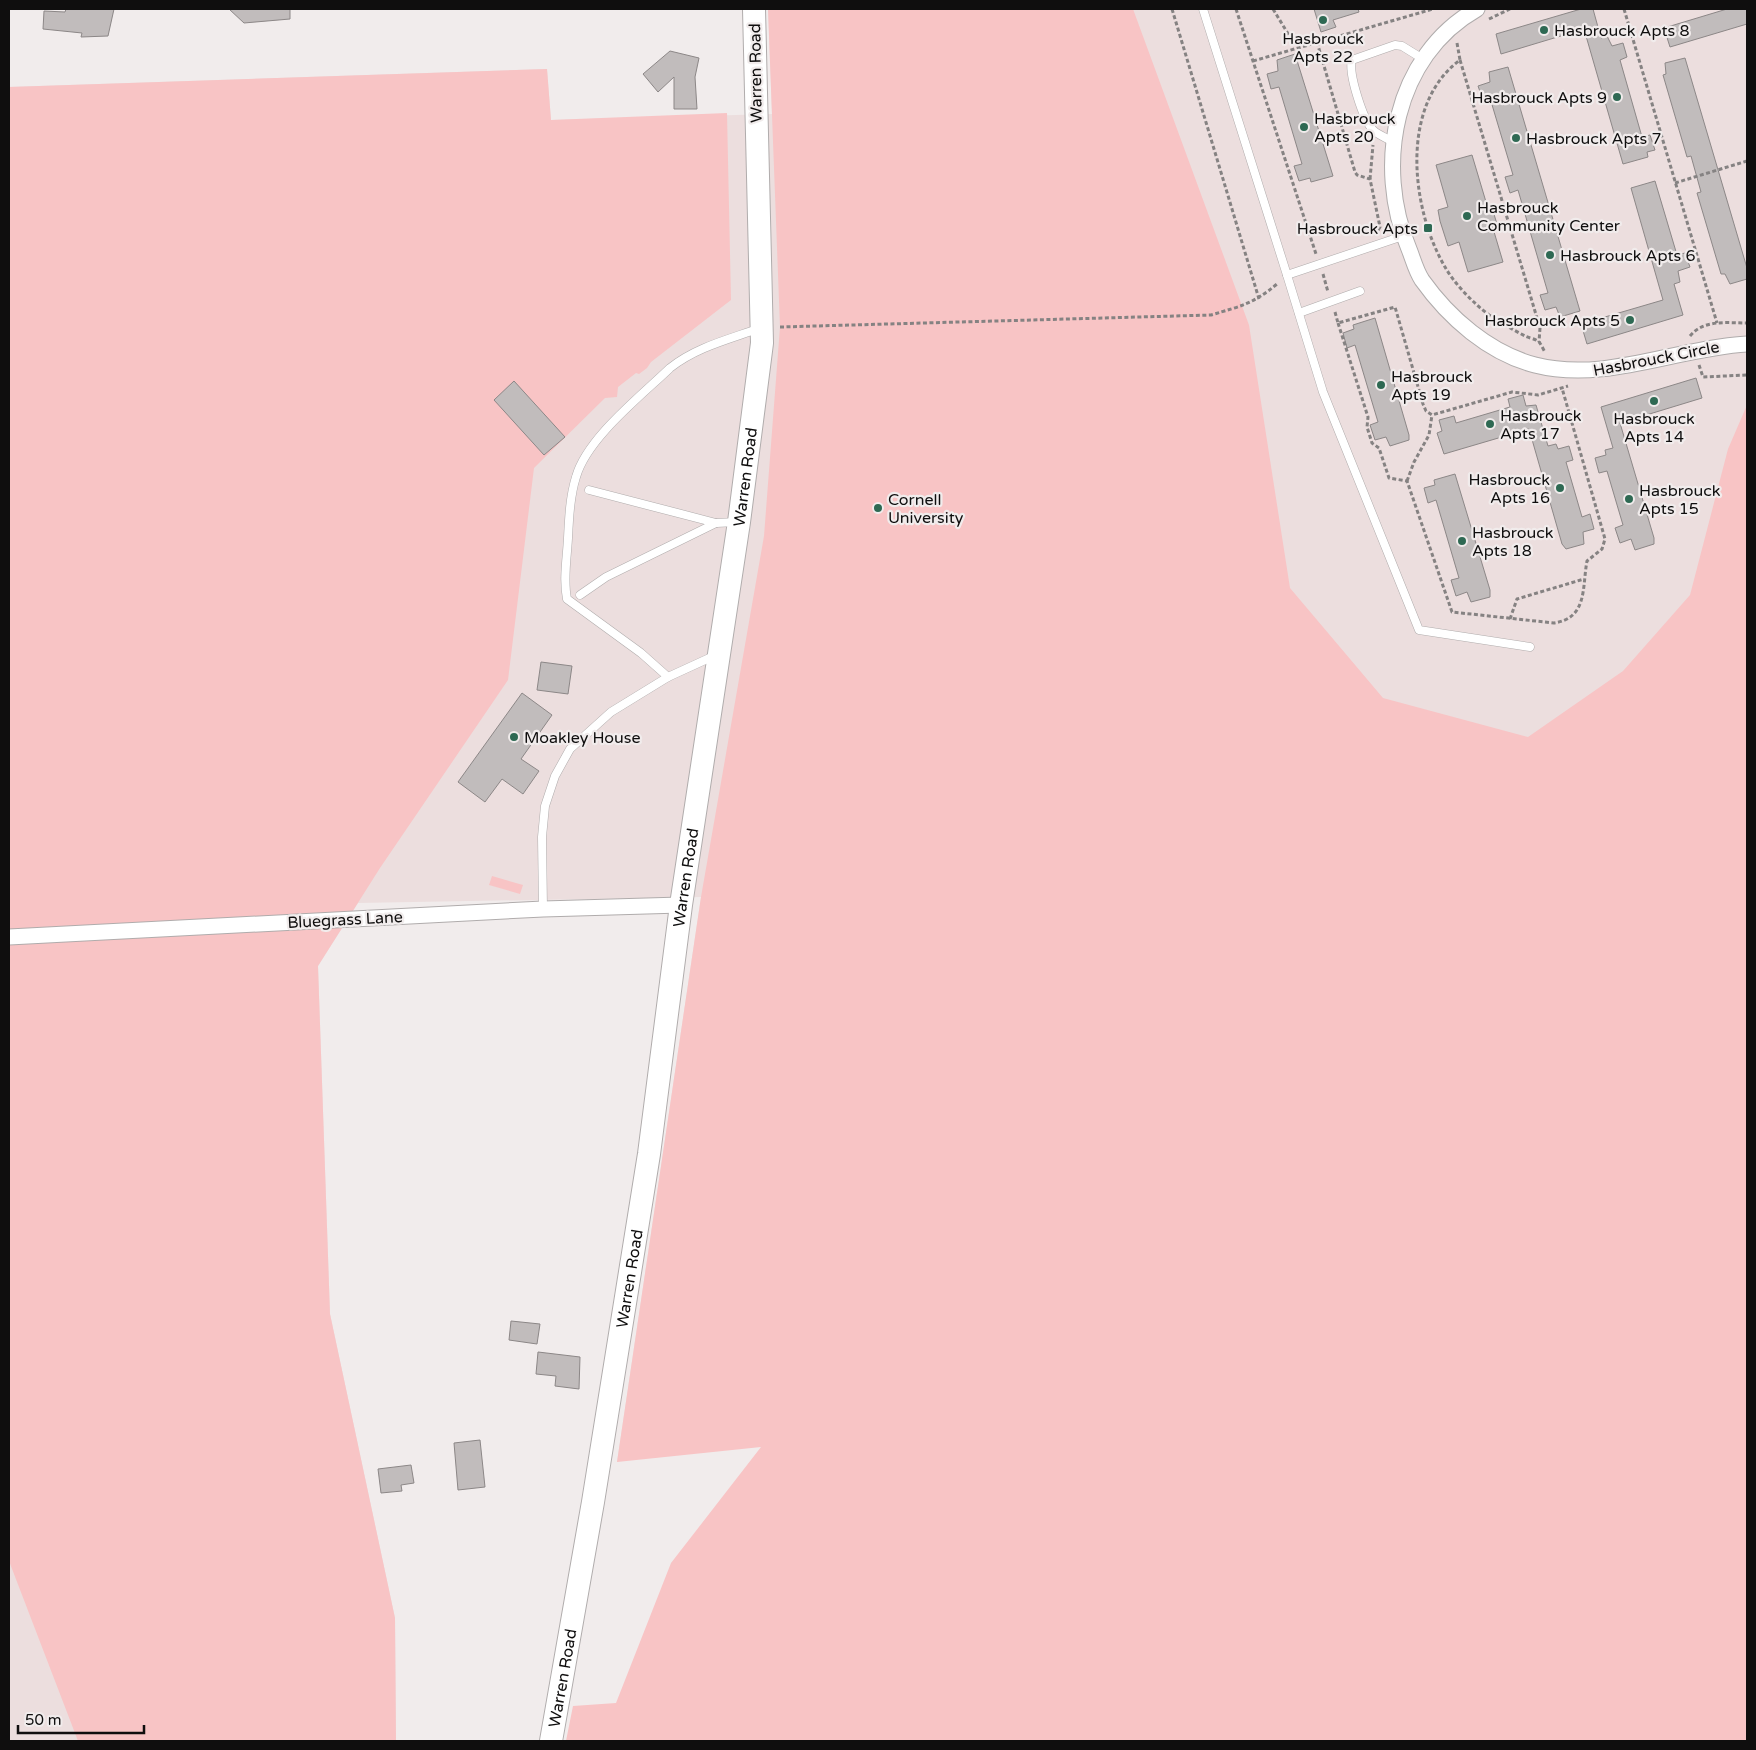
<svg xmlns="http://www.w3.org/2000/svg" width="1756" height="1750" viewBox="0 0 1756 1750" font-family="'Varela Round',sans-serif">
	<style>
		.built { fill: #ecdede }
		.green { fill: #f8c4c5 }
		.building { fill: #c1bcbc; stroke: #8c8787 }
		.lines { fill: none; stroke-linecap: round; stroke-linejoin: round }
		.lane-casing { stroke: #b0acac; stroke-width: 9 }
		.street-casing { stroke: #b0acac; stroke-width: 17 }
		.secondary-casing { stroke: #b0acac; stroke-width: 24 }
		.path { stroke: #858282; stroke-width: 3; stroke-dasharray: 4 2.5; stroke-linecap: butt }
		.lane { stroke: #fff; stroke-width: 8 }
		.street { stroke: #fff; stroke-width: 15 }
		.secondary { stroke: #fff; stroke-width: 22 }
		.poi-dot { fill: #2e6953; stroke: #f1ecec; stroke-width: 2 }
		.labels { text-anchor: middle; stroke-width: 4.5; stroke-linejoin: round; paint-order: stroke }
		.poi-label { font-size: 16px; fill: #0f0e0e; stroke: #f1ecec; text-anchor: start }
		.street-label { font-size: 16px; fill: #0f0e0e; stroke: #f1ecec }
	</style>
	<rect width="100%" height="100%" fill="#f1ecec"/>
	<polygon class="built" points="768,9 1747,9 1747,1367 1053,1324 617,1462 701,897 358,903 318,966 330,1314 395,1618 396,1741 9,1741 9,87 547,69 551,120 772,114"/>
	<g class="green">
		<polygon points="768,9 1133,9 1249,325 1290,588 1383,698 1528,737 1623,671 1690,595 1728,449 1747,405 1747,1741 566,1741 573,1706 616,1703 671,1563 761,1447 617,1462 701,897 764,536 780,327"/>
		<polygon points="547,69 551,120 727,113 731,300 651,362 647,368 639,374 636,373 618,387 617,397 605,398 534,468 508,680 380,868 318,966 330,1314 395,1618 396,1741 78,1741 9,1561 9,87"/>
		<polygon points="492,876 523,885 520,894 489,885"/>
	</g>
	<g class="building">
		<polygon points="66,9 114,9 108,36 81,37 82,33 43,29 44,11 65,12"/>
		<polygon points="229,9 290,9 290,19 244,23"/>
		<polygon points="1314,9 1358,9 1359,12 1333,20 1336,27 1321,32"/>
		<polygon points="1581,9 1593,9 1601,38 1607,36 1612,46 1623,43 1627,57 1620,60 1642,137 1650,135 1655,150 1647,152 1648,157 1623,164 1584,29 1501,54 1496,34"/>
		<polygon points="1727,9 1747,9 1747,24 1670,47 1664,28"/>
		<polygon points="670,51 699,58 695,77 697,109 674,109 674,77 658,92 643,74"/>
		<polygon points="1295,54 1333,176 1311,182 1310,178 1299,181 1294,166 1302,164 1279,87 1271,89 1267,74 1278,71 1277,60"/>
		<polygon points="1685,58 1747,268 1747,279 1730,284 1725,274 1721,274 1697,193 1701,192 1691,156 1687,157 1663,75 1666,74 1665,63"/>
		<polygon points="1508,67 1580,311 1560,317 1556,307 1545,310 1540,295 1548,293 1518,190 1510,193 1505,177 1513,175 1490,98 1483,100 1478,86 1490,82 1489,72"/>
		<polygon points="1472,155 1489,212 1493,211 1497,224 1492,225 1503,262 1468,272 1459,242 1448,246 1440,221 1438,210 1448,207 1436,165"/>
		<polygon points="1655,181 1677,255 1685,253 1690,267 1678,271 1680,282 1674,284 1683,315 1587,344 1581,324 1663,300 1631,188"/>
		<polygon points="1375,318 1409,435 1409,440 1390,446 1386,437 1375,440 1370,425 1378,422 1355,345 1347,348 1343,333 1354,329 1353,325"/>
		<polygon points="1696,378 1702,398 1620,423 1654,538 1654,544 1635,550 1631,539 1620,543 1615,528 1623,525 1607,471 1599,473 1595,458 1606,455 1605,450 1613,448 1601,407"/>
		<polygon points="514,381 565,437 544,455 494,400"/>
		<polygon points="1523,395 1526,406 1536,405 1548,446 1556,444 1558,449 1569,446 1573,460 1566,462 1582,517 1590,514 1594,529 1583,532 1584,544 1566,549 1562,544 1529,429 1444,454 1437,433 1442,431 1439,420 1454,416 1456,423 1510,407 1508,399"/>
		<polygon points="1455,474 1490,590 1490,597 1471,602 1467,592 1456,596 1451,580 1459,578 1436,500 1428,503 1424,488 1435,485 1434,480"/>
		<polygon points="541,662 572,666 568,694 537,690"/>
		<polygon points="522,693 552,715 521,759 539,771 523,794 502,779 485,802 458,782"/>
		<polygon points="511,1321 540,1324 537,1344 509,1340"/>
		<polygon points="538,1352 580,1357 579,1389 555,1386 556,1376 536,1374"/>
		<polygon points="480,1440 485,1487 458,1490 454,1443"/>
		<polygon points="411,1465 414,1483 401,1485 402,1491 381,1493 378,1469"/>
	</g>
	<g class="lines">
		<g class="lane-casing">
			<g id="lane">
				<polyline points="1203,9 1287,275 1403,236"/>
				<path d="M1393,142c-6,-4 -15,-7 -20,-12 -10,-10 -25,-57 -21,-70l43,-15 7,1 21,13"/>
				<polyline points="1287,275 1323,392 1419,630 1530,647"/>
				<polyline points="1299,313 1360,291"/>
				<polyline points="589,490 716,523"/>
				<polyline points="580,595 606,577 716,523 737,522"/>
				<path d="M668,677l-27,-24 -74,-54c-4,-20 0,-41 1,-61 1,-20 2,-42 8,-61 11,-39 65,-81 94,-109 26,-21 60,-29 90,-40"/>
				<polyline points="543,909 542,837 545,806 555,776 570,749 611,712 668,677 716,655"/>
			</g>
		</g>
		<g class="street-casing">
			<g id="street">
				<path d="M1477,9c-83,47 -103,157 -68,240 4,10 7,22 13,31 27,38 67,73 113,85 70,18 141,-17 212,-21"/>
				<polyline points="9,937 543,909 681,905"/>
			</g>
		</g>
		<g class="secondary-casing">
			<g id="secondary">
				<path id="s1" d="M551,1741l42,-239 56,-348 32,-249 58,-383 23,-179 -8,-334"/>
			</g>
		</g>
		<g class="path">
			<polyline points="1172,9 1259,299"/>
			<polyline points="1236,9 1316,254"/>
			<polyline points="1273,9 1290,37 1312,43"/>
			<polyline points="1624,9 1717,323"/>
			<polyline points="1489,19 1510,9"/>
			<polyline points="1317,42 1355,172 1357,175 1370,179 1380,227 1377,232"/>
			<path d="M1457,43l3,17c-61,45 -49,149 -15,207 8,14 20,27 32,38 14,13 31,22 48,31 4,2 11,3 14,6 2,2 4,7 6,10"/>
			<polyline points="1460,60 1540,328 1539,342"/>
			<polyline points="1253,61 1433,9"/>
			<polyline points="1370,179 1373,145"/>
			<polyline points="1675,183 1747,161"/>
			<polyline points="1323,274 1328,292"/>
			<polyline points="1335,312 1338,323 1395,307 1423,404 1426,411 1432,415 1512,392 1538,395 1568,386"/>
			<path d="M1338,323l30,94 -1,10 5,16 7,5 10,30 18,3 45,131 102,11c34,-5 28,-36 33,-62l15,-12 3,-10 -43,-151"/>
			<path d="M780,327l431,-12c30,-9 42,-11 66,-31"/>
			<path d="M1690,336c14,-17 37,-13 57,-13"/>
			<polyline points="1699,365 1703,377 1747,375"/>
			<polyline points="1407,481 1414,462 1429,435 1432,415"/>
			<polyline points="1510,619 1517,599 1584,579"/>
		</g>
		<use href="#lane" class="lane"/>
		<use href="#street" class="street"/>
		<use href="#secondary" class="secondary"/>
	</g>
	<g class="poi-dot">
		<circle cx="1323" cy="20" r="5"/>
		<circle cx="1544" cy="30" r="5"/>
		<circle cx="1617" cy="97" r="5"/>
		<circle cx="1304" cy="127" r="5"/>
		<circle cx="1516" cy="138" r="5"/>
		<circle cx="1467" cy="216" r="5"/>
		<rect x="1423" y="223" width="10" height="10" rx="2.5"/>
		<circle cx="1550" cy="255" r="5"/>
		<circle cx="1630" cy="320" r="5"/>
		<circle cx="1381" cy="385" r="5"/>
		<circle cx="1654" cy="401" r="5"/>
		<circle cx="1490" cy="424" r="5"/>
		<circle cx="1560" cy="488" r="5"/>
		<circle cx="1629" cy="499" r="5"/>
		<circle cx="878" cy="508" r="5"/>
		<circle cx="1462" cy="541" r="5"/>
		<circle cx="514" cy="737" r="5"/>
	</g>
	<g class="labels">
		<g class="poi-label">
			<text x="1554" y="36">Hasbrouck Apts 8</text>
			<text x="1323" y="44" text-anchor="middle">Hasbrouck<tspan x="1323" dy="18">Apts 22</tspan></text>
			<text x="1607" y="103" text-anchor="end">Hasbrouck Apts 9</text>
			<text x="1314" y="124">Hasbrouck<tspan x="1314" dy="18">Apts 20</tspan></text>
			<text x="1526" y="144">Hasbrouck Apts 7</text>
			<text x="1477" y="213">Hasbrouck<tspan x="1477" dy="18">Community Center</tspan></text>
			<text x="1418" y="234" text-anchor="end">Hasbrouck Apts</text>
			<text x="1560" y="261">Hasbrouck Apts 6</text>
			<text x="1620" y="326" text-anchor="end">Hasbrouck Apts 5</text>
			<text x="1391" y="382">Hasbrouck<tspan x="1391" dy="18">Apts 19</tspan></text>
			<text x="1500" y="421">Hasbrouck<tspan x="1500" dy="18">Apts 17</tspan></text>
			<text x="1654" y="424" text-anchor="middle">Hasbrouck<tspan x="1654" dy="18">Apts 14</tspan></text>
			<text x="1550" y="485" text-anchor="end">Hasbrouck<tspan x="1550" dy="18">Apts 16</tspan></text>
			<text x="1639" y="496">Hasbrouck<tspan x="1639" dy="18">Apts 15</tspan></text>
			<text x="888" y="505">Cornell<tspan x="888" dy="18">University</tspan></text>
			<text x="1472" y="538">Hasbrouck<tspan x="1472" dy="18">Apts 18</tspan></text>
			<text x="524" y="743">Moakley House</text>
		</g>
		<g class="street-label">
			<text transform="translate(755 73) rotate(-91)" y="6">Warren Road</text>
			<text transform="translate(1656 358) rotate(-11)" y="6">Hasbrouck Circle</text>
			<text dy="6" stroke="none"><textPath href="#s1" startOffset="1279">Warren Road</textPath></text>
			<text dy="6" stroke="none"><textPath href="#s1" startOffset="874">Warren Road</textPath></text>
			<text transform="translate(345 919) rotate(-3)" y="6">Bluegrass Lane</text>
			<text dy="6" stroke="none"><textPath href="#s1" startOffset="469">Warren Road</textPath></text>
			<text dy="6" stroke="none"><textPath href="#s1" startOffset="64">Warren Road</textPath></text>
		</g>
	</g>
	<rect width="1756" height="1750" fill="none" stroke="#0f0e0e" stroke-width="20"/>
	<path d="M18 1725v8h126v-8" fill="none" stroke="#0f0e0e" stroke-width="2.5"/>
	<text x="25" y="1725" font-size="15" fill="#0f0e0e" stroke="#f1ecec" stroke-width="4" paint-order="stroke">50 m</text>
</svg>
